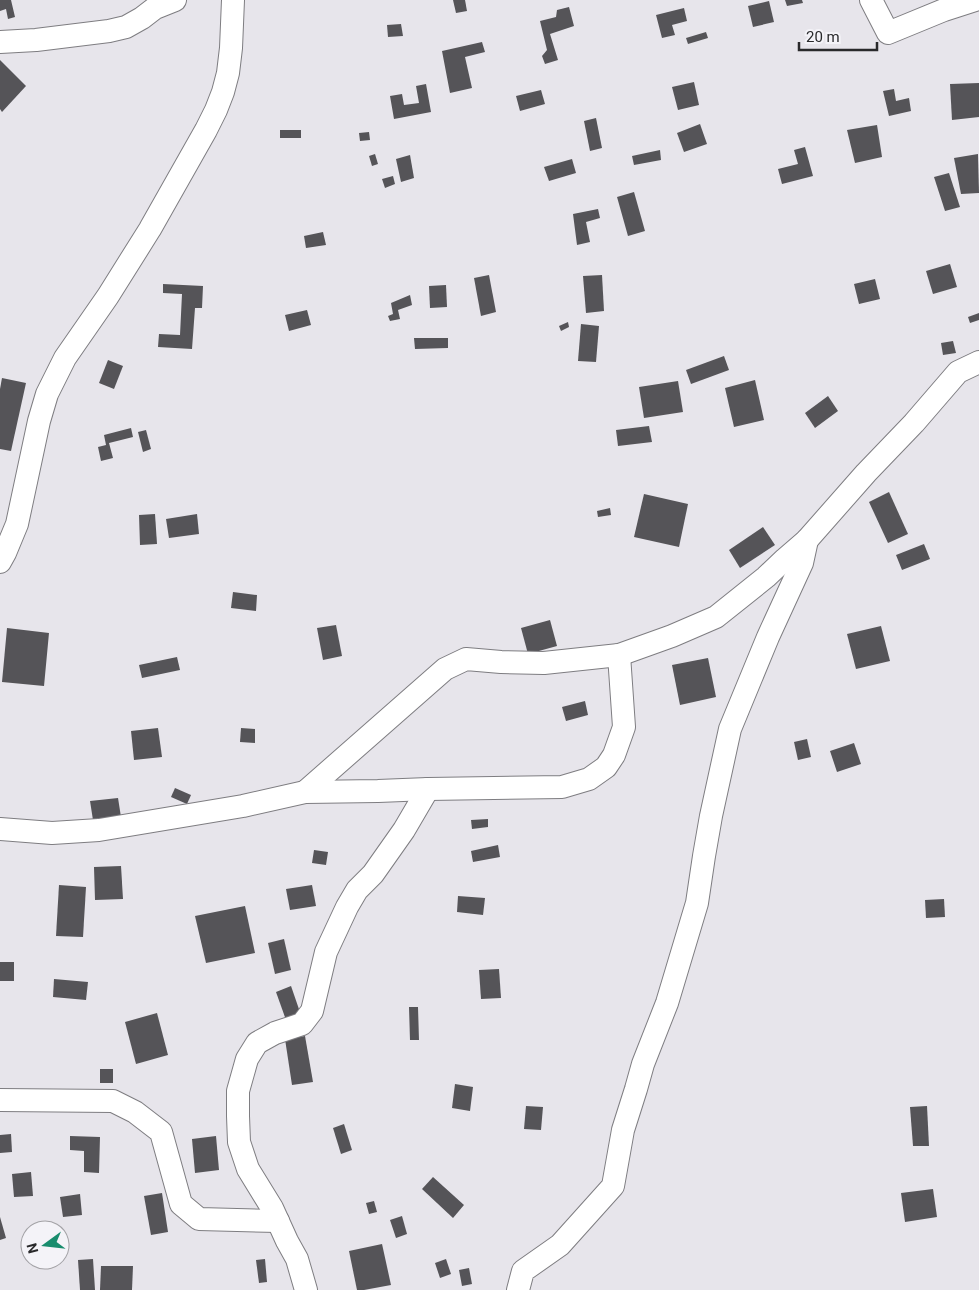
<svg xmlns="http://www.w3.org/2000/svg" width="979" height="1290" viewBox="0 0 979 1290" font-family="Roboto,sans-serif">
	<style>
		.building { fill: #555458 }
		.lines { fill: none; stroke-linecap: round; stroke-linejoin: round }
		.minor-casing { stroke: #7e7d81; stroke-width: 24 }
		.minor { stroke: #fff; stroke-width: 22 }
	</style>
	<rect width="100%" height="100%" fill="#e7e5eb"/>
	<g class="building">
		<polygon points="0,0 11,0 15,17 8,19 6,9 0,11"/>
		<polygon points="453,0 465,0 467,11 456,13"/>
		<polygon points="785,0 802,0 803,3 787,6"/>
		<polygon points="769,1 774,22 753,27 748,6"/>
		<polygon points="569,7 574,26 550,34 558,60 545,64 542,56 547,50 540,21 556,17 557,10"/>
		<polygon points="684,8 687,21 672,25 675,35 662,38 656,15"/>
		<polygon points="401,24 403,36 388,37 387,25"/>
		<polygon points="706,32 708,38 688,44 686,38"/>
		<polygon points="482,42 485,52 465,57 472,88 450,93 442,51"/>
		<polygon points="0,60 26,86 2,112 0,109"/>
		<polygon points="694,82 699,105 678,110 672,87"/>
		<polygon points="979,83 979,117 952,120 950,84"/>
		<polygon points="426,84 431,112 394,119 390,96 402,94 404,105 419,103 416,86"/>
		<polygon points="894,89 896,101 909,98 911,111 889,116 883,91"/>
		<polygon points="541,90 545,104 520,111 516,96"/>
		<polygon points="596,118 602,148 590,151 584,121"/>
		<polygon points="700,124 707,144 684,152 677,133"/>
		<polygon points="877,125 882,157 855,163 847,130"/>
		<rect x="280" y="130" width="21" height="8"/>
		<polygon points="369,132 370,140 360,141 359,133"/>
		<polygon points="805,147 813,176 782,184 778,169 798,164 794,150"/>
		<polygon points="660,150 661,160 634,165 632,156"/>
		<polygon points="375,154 378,164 372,166 369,156"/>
		<polygon points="978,154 979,193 961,194 954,158"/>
		<polygon points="410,155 414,178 401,182 396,159"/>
		<polygon points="572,159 576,173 549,181 544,167"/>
		<polygon points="949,173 960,207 945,211 934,177"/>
		<polygon points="393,176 395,184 385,188 382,179"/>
		<polygon points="634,192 645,231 628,236 617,197"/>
		<polygon points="598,209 600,218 586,222 590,242 577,245 573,214"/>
		<polygon points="323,232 326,245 306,248 304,236"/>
		<polygon points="950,264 957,287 933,294 926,271"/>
		<polygon points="489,275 496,312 481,316 474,278"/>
		<polygon points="602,275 604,311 586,313 583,276"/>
		<polygon points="875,279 880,299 859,304 854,284"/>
		<polygon points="163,284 203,286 202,308 195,308 192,349 158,347 159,334 180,335 182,294 163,293"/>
		<polygon points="446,285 447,307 430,308 429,286"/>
		<polygon points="410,295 412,305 398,310 400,319 390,321 388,316 393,314 391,303"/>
		<polygon points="307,310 311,325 289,331 285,315"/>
		<polygon points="979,313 979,320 970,323 968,317"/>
		<polygon points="568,322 569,327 561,331 559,326"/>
		<polygon points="581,324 599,326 596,362 578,361"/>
		<polygon points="414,338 448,338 448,348 415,349"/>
		<polygon points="953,341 956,353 943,355 941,343"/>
		<polygon points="724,356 729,370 691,384 686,370"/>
		<polygon points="108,360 123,366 114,389 99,383"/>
		<polygon points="2,378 26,383 11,451 0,449 0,389"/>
		<polygon points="755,380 764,420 734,427 725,388"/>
		<polygon points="678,381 683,412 644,418 639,387"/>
		<polygon points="828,396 838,411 815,428 805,413"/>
		<polygon points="649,426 652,442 618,446 616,430"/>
		<polygon points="131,428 133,437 109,443 113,458 101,461 98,447 106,445 104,435"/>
		<polygon points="146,430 151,449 143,452 138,432"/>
		<polygon points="889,492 908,534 888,543 869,502"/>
		<polygon points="644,494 688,504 679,547 634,537"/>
		<polygon points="610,508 611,515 598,517 597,511"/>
		<polygon points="155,514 157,544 140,545 139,515"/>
		<polygon points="197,514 199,534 169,538 166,519"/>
		<polygon points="763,527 775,545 740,568 729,550"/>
		<polygon points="924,544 930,559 902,570 896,555"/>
		<polygon points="233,592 257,595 256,611 231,608"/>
		<polygon points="550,620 557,646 528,654 521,628"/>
		<polygon points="336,625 342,656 323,660 317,628"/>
		<polygon points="881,626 890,661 856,669 847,634"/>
		<polygon points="7,628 49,633 44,686 2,682"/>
		<polygon points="177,657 180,670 142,678 139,665"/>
		<polygon points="708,658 716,697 680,705 672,665"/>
		<polygon points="585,701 588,715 566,721 562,707"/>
		<polygon points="158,728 162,757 134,760 131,731"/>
		<polygon points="241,728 255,729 255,743 240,742"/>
		<polygon points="807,739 811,757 798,760 794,742"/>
		<polygon points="854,743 861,764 837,772 830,751"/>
		<polygon points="175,788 191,795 187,804 171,797"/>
		<polygon points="118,798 121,817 93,820 90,801"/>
		<polygon points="488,819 488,827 472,829 471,820"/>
		<polygon points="498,845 500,857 473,862 471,851"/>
		<polygon points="314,850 328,852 326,865 312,863"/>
		<polygon points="121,866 123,899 95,900 94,867"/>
		<polygon points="59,885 86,887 83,937 56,936"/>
		<polygon points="312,885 316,906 290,910 286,889"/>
		<polygon points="458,896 485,898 483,915 457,912"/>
		<polygon points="944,899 945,917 926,918 925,900"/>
		<polygon points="245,906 255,953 206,963 195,916"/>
		<polygon points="284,939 291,970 275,974 268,943"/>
		<rect x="0" y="962" width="14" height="19"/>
		<polygon points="499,969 501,998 481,999 479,970"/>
		<polygon points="54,979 88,982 86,1000 53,997"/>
		<polygon points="291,986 301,1015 286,1020 276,992"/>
		<polygon points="409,1007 418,1007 419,1040 410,1040"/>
		<polygon points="157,1013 168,1055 136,1064 125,1022"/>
		<polygon points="305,1036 313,1082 292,1085 285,1039"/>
		<rect x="100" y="1069" width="13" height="14"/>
		<polygon points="455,1084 473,1087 470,1111 452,1108"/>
		<polygon points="526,1106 543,1107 541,1130 524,1129"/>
		<polygon points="927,1106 929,1146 913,1146 910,1107"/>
		<polygon points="344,1124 352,1150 341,1154 333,1128"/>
		<polygon points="11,1134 12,1152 0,1153 0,1135"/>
		<polygon points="70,1136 100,1137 99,1173 84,1172 84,1151 70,1150"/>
		<polygon points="216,1136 219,1170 195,1173 192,1139"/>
		<polygon points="31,1172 33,1196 14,1197 12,1174"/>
		<polygon points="433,1177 464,1205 453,1218 422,1189"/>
		<polygon points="933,1189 937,1217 905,1222 901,1193"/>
		<polygon points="162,1193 168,1232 151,1235 144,1196"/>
		<polygon points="80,1194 82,1215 63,1217 60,1197"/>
		<polygon points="374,1201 377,1212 369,1214 366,1203"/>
		<polygon points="402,1216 407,1234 396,1238 390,1220"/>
		<polygon points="0,1217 6,1238 0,1240"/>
		<polygon points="382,1244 391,1285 364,1290 357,1290 349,1251"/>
		<polygon points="93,1259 95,1290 80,1290 78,1260"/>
		<polygon points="265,1259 267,1282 259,1283 256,1260"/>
		<polygon points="446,1259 451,1274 440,1278 435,1263"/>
		<polygon points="101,1266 133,1266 132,1290 100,1290"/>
		<polygon points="469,1268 472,1284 462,1286 459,1270"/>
	</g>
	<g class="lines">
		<g class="minor-casing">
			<g id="minor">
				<polyline points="871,0 888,33 944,10 975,0"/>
				<polyline points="0,42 36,40 109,31 126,27 142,18 155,8 175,0"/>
				<polyline points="0,562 5,553 17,524 39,421 47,394 65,358 108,296 150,229 206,130 216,110 223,92 228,73 231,48 233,0"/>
				<polyline points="305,792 445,669 466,659 501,662 544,663 619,655 672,636 716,617 766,577 785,559 807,540 866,473 914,423 958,372 979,362"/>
				<polyline points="0,829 52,833 99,830 243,806 305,792 378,791 428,789 562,787 589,779 606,767 614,755 624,727 619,655"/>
				<polyline points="0,1100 113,1101 135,1112 161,1132 181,1204 199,1219 278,1221"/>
				<polyline points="306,1290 297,1259 287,1241 272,1208 248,1169 239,1142 238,1116 238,1091 247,1059 257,1043 275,1033 302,1024 312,1011 326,952 347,907 357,890 373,874 404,830 428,789"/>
				<polyline points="518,1290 523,1271 560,1245 613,1186 623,1130 636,1089 643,1064 667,1003 697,903 704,856 711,816 730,729 768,637 802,563 807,540"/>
			</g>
		</g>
		<use href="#minor" class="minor"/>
	</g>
	<g transform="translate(45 1245) rotate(255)"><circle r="24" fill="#f4f3f8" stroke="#a3a2a6"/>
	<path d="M0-4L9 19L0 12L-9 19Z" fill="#188c6d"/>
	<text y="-8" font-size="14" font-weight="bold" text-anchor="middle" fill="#29292b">N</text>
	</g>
	<path d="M799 42v8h78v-8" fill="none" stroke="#29292b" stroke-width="2.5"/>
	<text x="806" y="42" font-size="15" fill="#29292b" stroke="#f4f3f8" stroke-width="4" paint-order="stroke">20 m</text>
</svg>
